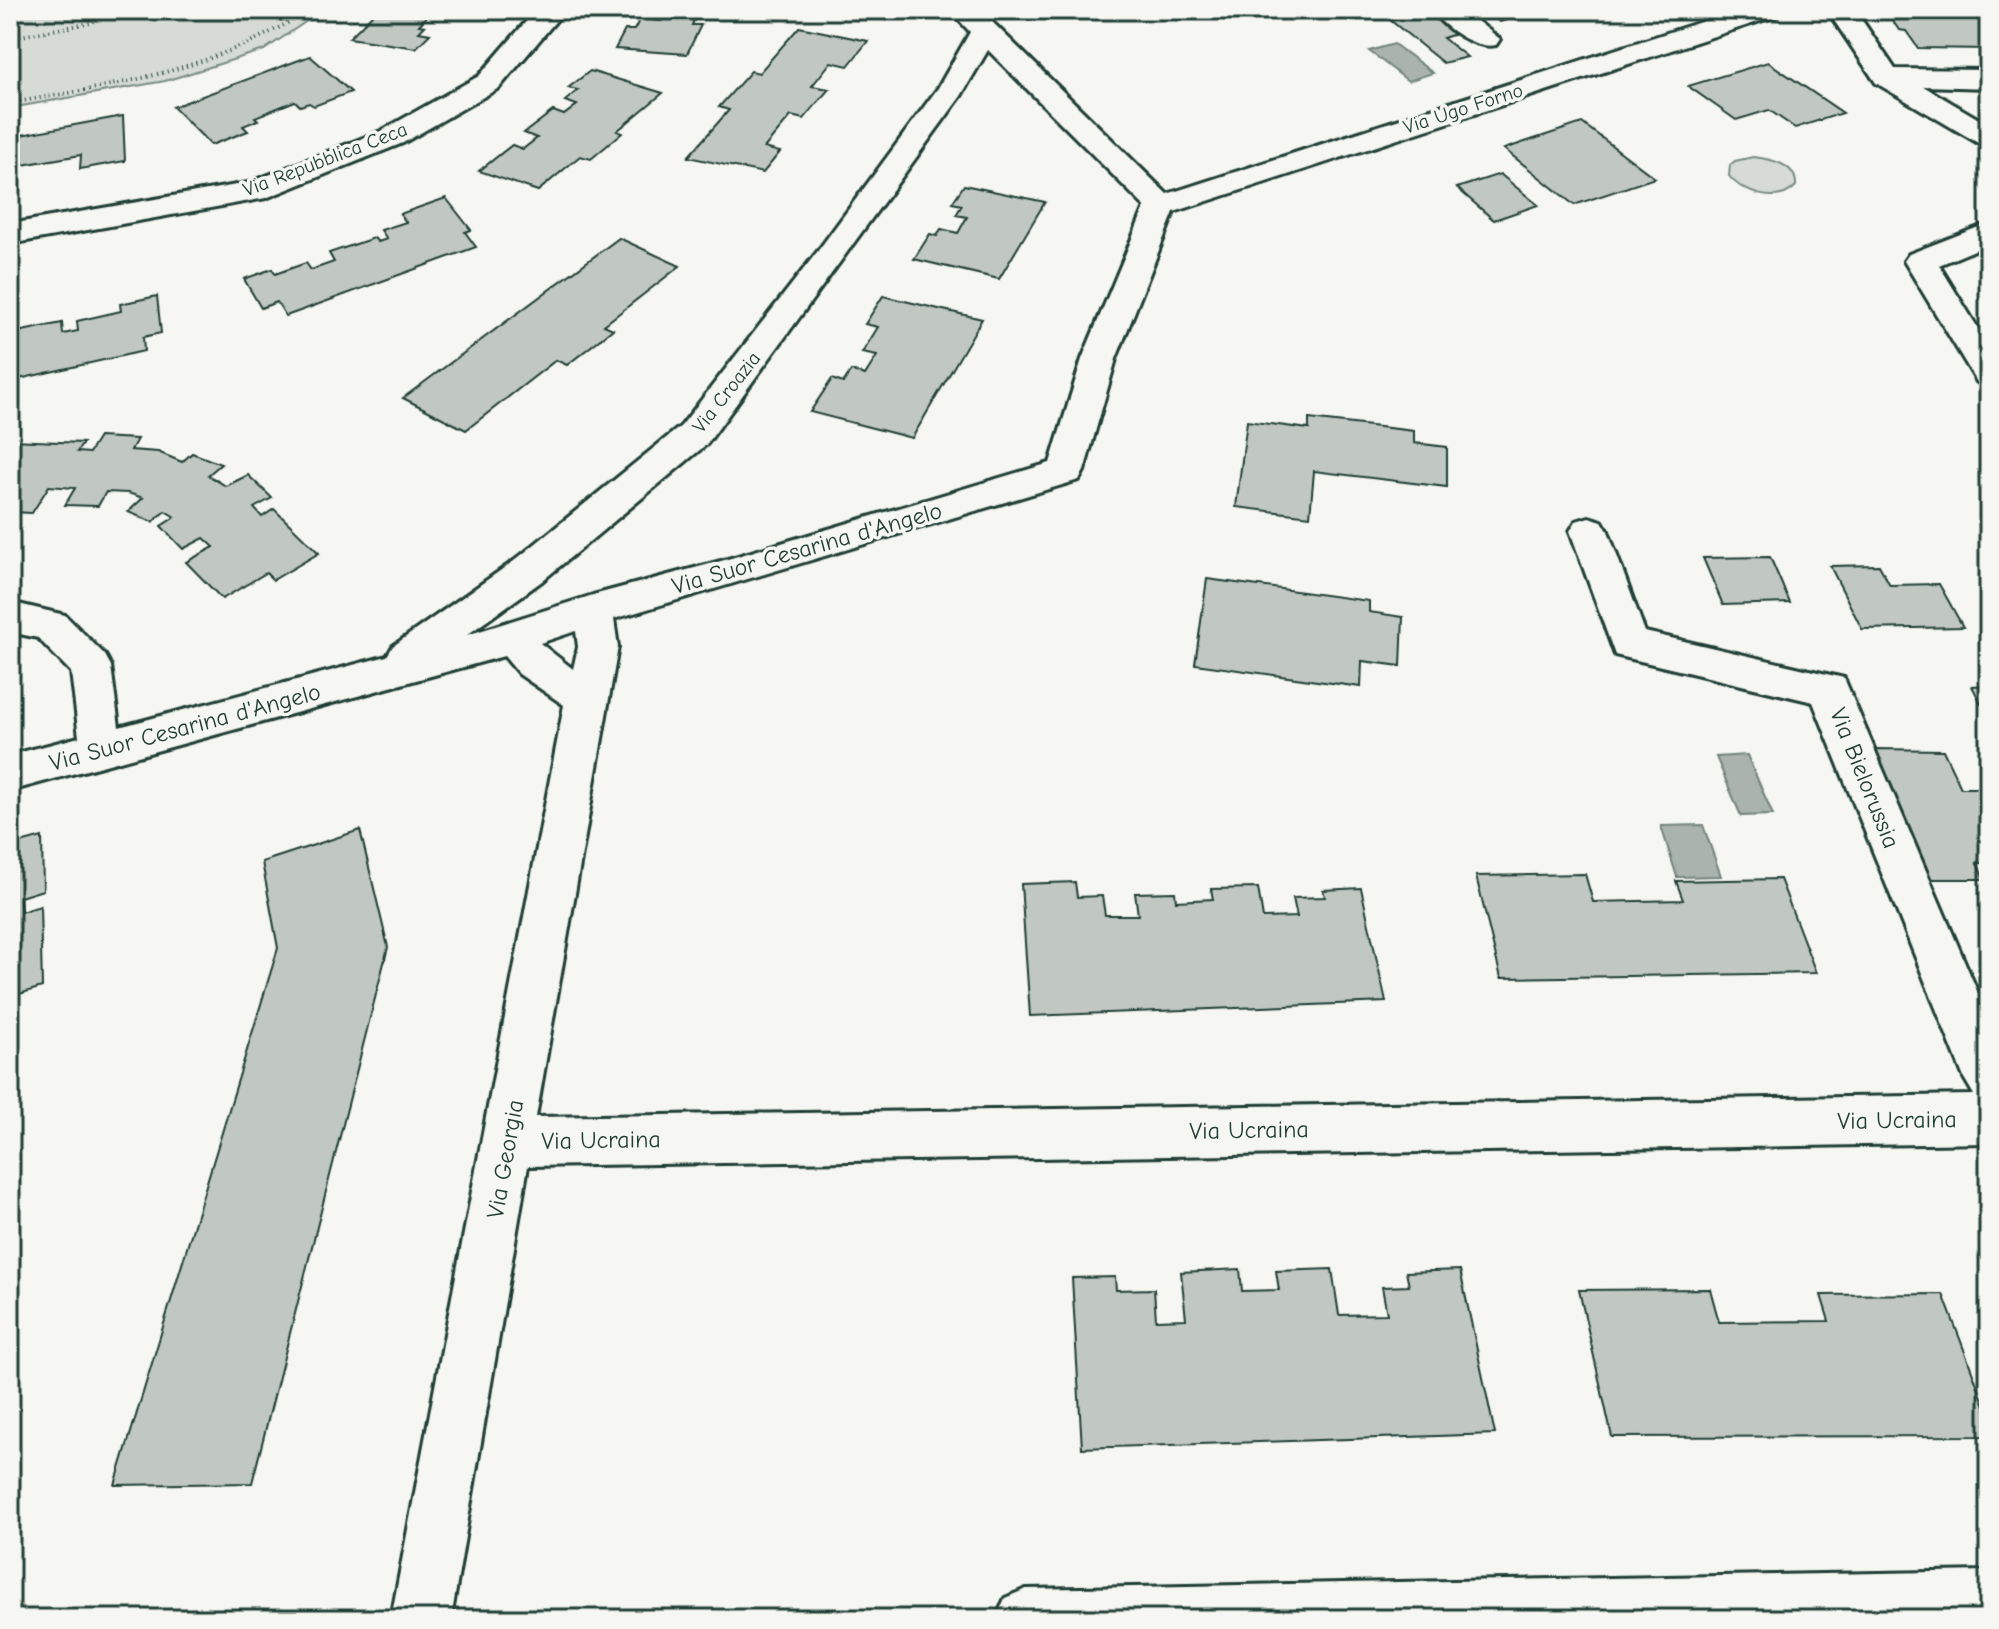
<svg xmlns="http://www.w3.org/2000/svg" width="1999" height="1629" viewBox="0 0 1999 1629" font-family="'Comic Neue',sans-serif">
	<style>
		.green { fill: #d6dbd6; stroke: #7a8c85; stroke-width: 2 }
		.water { fill: #aab3ae; stroke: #72847d; stroke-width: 2 }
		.building { fill: #c1c8c3; stroke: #1f3d34; stroke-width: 2 }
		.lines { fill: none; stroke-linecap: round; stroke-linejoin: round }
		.street-casing { stroke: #1f3d34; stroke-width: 6 }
		.path { stroke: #1f3d34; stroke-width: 4; stroke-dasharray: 1 4; stroke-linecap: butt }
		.street { fill: #f6f6f2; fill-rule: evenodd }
		.labels { text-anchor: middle; stroke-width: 7; stroke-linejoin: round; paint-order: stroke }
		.far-street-label { font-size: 20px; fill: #1f3d34; stroke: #f6f6f2 }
		.street-label { font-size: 24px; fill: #1f3d34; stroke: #f6f6f2 }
	</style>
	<rect width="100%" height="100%" fill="#f6f6f2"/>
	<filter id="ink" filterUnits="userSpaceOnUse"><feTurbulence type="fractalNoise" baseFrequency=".0125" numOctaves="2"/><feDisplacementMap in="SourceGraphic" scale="16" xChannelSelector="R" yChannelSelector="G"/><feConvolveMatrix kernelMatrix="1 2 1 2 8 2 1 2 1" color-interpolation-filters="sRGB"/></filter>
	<g filter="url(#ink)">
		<g class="green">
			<polygon points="10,10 323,10 264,50 165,81 10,108"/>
			<path d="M1753,157c18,2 44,7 43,29 -17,19 -53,8 -67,-10l1,-11 5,-4z"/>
		</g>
		<g class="water">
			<polygon points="1394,44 1433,73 1408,81 1369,51"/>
			<polygon points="1747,755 1773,815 1741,816 1716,757"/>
			<polygon points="1703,825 1721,876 1677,877 1661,826"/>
		</g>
		<g class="building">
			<polygon points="377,10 433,10 419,25 425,26 419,32 430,34 416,48 349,38"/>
			<polygon points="654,10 720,10 716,19 695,18 692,25 701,25 687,54 615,49 625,30 634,30 640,19 661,21 665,13"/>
			<polygon points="1430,10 1459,33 1443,38 1467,57 1443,63 1390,20"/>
			<polygon points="1484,10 1520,10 1526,14 1500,22"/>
			<polygon points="1885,10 1989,11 1989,49 1918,48 1906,31 1899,30"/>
			<polygon points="799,27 868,41 848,66 831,62 812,86 829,89 804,119 791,116 764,148 780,152 763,173 688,157 729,110 719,107 751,71 759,73"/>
			<polygon points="310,56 351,92 314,106 309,103 300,106 295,101 255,117 258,120 243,126 248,131 211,145 173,107"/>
			<polygon points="1768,62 1843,113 1795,128 1769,110 1736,120 1688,86"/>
			<polygon points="590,71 663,93 617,131 622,133 591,159 580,156 538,191 479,171 512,145 523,149 537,138 524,133 553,111 564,115 577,105 565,101 578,90 568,88"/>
			<polygon points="123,116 125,161 80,169 81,155 10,167 10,137"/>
			<polygon points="1582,123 1655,178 1574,205 1504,149"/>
			<polygon points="1500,174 1538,205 1494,220 1457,188"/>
			<polygon points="964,185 1045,202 999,279 914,259 930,234 937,236 941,229 958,233 967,217 956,215 962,205 952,203"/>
			<polygon points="446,198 471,230 465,232 476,247 286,316 277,302 261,308 244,279 272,269 275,274 306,263 311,270 334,262 329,253 374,238 378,242 387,239 381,230 406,222 400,214"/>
			<polygon points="619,238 680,266 604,325 613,329 567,365 556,360 466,430 403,398"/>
			<polygon points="157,296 161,333 143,337 144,351 10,381 10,327 17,325 17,332 62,323 63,334 78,331 77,321 121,311 120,304"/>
			<polygon points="883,296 982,319 912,438 810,412 832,379 843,383 851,371 865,375 877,356 862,353 878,327 865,324"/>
			<polygon points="1309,419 1414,431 1414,443 1447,447 1447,487 1314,471 1310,516 1236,507 1247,421 1309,429"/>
			<polygon points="99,437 137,439 131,450 158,452 182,462 192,453 221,464 208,475 226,486 248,475 272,498 254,508 262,517 274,509 319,553 273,580 266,573 222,599 186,562 214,547 204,538 183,549 161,526 175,517 165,511 153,522 128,512 143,498 128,493 106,492 98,506 65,505 75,488 49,486 32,513 10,512 11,440 83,443 77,452 89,453"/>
			<polygon points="1770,557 1790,603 1723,605 1703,558"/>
			<polygon points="1879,565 1890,585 1939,584 1963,627 1862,629 1830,566"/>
			<polygon points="1207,579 1369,601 1369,612 1403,617 1401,666 1362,661 1361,687 1195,664"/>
			<polygon points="1989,685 1989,719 1972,686"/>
			<polygon points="1875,749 1943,750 1961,788 1989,788 1989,863 1977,863 1984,879 1930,879"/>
			<polygon points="360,830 388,947 252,1483 115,1485 278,948 262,862"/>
			<polygon points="42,837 43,890 20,897 21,912 40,906 42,987 10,997 10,846"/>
			<polygon points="1585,874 1593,902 1683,900 1676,881 1780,879 1816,973 1501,978 1476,876"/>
			<polygon points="1075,882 1077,897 1102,896 1105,915 1138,915 1135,893 1175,892 1176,901 1213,899 1211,889 1258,888 1263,918 1297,917 1293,898 1325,897 1323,890 1361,888 1386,1002 1030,1016 1021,884"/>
			<polygon points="1240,1269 1242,1291 1279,1290 1276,1271 1332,1269 1339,1315 1387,1314 1382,1287 1409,1286 1406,1272 1460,1270 1495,1434 1082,1448 1072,1278 1115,1277 1116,1290 1154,1289 1156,1320 1186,1319 1181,1272"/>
			<polygon points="1710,1289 1719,1322 1829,1321 1821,1295 1943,1294 1989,1416 1989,1436 1612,1437 1579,1290"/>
		</g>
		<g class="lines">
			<g class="street-casing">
				<g id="street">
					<polygon points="536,10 565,10 499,88 403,143 266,198 10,244 10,224 248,183 381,131 479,76"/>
					<path d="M950,10h30l187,184 571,-184h42l-4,6 -602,196 -58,147 -32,112 -5,9 -465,139 4,28 -82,470 1438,-22 -10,-17 -151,-376 -198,-47 -45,-124 6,-10 13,-4 13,4 6,10 37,101 199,46 145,341v124l-1461,23 -77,453h-60l173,-914 -45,-31 -15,-18 -494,135v-36l69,-18 -8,-65 -33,-34 -28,-6v-30l55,13 40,40 6,11 8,61 268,-71 6,-10 121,-85 167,-135 136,-174 121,-164 32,-56zM988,50l157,157 -63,152 -32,104 -329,98 -128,34 -126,40 75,-54 165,-137 254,-348zM576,631l2,16 -5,22 -33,-26z"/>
					<path d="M1431,10h32l37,29 -4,6c-21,5 -53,-18 -65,-35z"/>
					<polygon points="1827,10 1855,10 1895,69 1989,70 1989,88 1923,86 1989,125 1989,146 1978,143 1876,83"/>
					<polygon points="1989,223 1989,244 1939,265 1989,346 1989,385 1977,382 1904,261 1909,254"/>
					<polygon points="1989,1571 1989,1619 996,1619 1005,1598 1026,1589"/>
				</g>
			</g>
			<g class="path">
				<polyline points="10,38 90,23 118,10"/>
				<path d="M10,103c108,-18 205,-33 299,-93"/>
			</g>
			<use href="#street" class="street"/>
		</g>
	</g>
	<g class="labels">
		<g class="far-street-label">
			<text transform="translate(1463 108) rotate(-18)" y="7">Via Ugo Forno</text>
			<text transform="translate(325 159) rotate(-21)" y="7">Via Repubblica Ceca</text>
			<text transform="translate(726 392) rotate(-52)" y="7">Via Croazia</text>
		</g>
		<g class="street-label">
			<text transform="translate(807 548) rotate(-16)" y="8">Via Suor Cesarina d'Angelo</text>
			<text transform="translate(185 727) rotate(-15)" y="8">Via Suor Cesarina d'Angelo</text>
			<text transform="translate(1865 778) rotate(68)" y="8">Via Bielorussia</text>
			<text transform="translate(1897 1120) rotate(-1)" y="8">Via Ucraina</text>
			<text transform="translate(1249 1130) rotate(-1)" y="8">Via Ucraina</text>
			<text transform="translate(601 1140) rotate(-1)" y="8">Via Ucraina</text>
			<text transform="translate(505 1159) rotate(-80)" y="8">Via Georgia</text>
		</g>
	</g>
	<rect width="1999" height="1629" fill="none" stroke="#f6f6f2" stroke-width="40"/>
	<rect x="20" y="20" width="1959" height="1589" fill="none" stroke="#1f3d34" stroke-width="3" filter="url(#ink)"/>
</svg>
